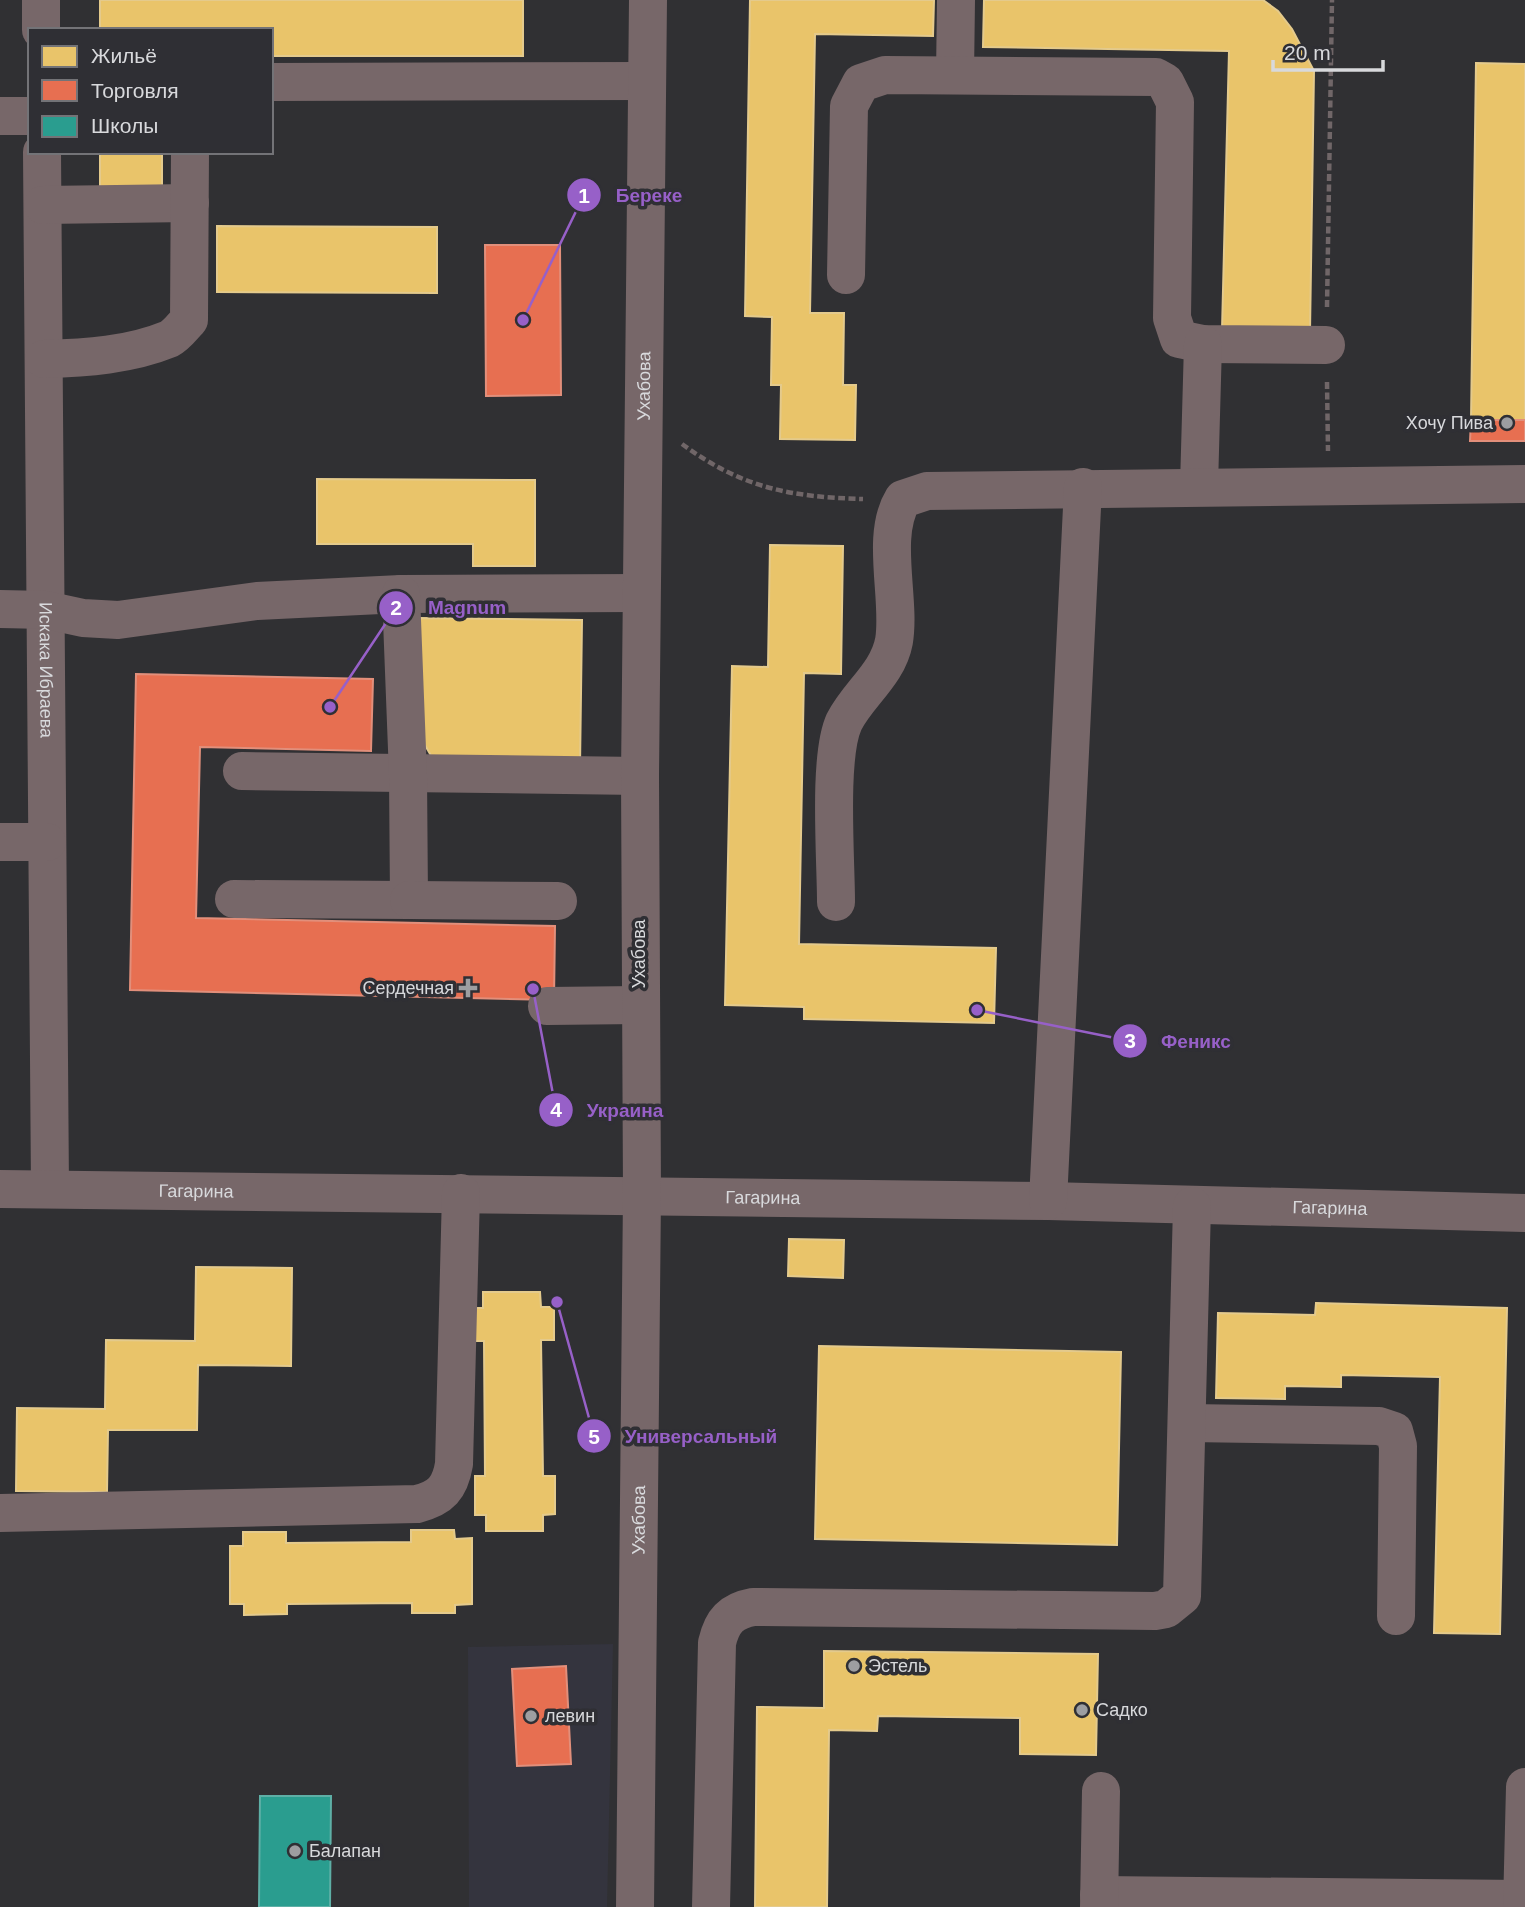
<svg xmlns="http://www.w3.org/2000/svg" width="1525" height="1907" viewBox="0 0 1525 1907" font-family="Helvetica,sans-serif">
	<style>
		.built { fill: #34343e }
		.homes { fill: #e9c46a; stroke: #e4ca8c; stroke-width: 2 }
		.shops { fill: #e76f51; stroke: #e28f7b; stroke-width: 2 }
		.schools { fill: #2a9d8f; stroke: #5eafa6; stroke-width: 2 }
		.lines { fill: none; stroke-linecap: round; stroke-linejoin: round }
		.path { stroke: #706668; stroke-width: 4.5; stroke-dasharray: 7 3.5; stroke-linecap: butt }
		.minor { stroke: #776769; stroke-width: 38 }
		.poi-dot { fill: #9d9ea1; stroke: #2f2f34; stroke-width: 2.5 }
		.labels { text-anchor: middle; stroke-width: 7; stroke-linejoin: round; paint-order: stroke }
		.street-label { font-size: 18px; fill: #d8d9dc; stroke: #2f2f34 }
		.poi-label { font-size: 18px; fill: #d8d9dc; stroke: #2f2f34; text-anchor: start }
		.leader { fill: none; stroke: #9760c8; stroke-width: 2.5 }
		.callout-dot { fill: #9760c8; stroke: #2f2f34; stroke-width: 2.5 }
		.mark-label { font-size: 21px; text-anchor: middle; font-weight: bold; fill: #fff }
		.callout-label { font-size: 19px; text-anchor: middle; font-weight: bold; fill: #9760c8; stroke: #2f2f34; stroke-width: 7; stroke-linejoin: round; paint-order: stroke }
	</style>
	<rect width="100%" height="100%" fill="#303033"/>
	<polygon class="built" points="613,1644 607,1907 469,1907 468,1647"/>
	<g class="homes">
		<polygon points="100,0 523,0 523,56 271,56 271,30 100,30"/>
		<polygon points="750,0 934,0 933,36 815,34 810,313 844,313 843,385 856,385 855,440 780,439 781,385 771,385 772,317 745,316"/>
		<polygon points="984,0 1263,0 1278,11 1292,29 1314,71 1310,332 1222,330 1229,51 983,47"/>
		<polygon points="1476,63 1525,64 1525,420 1471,420"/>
		<rect x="100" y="152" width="62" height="37"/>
		<polygon points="217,226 437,227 437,293 217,292"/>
		<polygon points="317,479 535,480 535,566 473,566 473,544 317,544"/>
		<polygon points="770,545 843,546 841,674 804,673 799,944 996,948 994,1023 804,1019 804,1007 725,1005 732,666 768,667"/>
		<polygon points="420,618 582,620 580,767 437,766 418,733"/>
		<polygon points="789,1239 844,1240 843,1278 788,1276"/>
		<polygon points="196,1267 292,1268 291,1366 198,1365 197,1430 108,1430 107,1492 16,1491 17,1408 105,1409 106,1340 195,1341"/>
		<polygon points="483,1292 540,1292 541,1307 554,1307 554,1340 541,1340 543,1476 555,1476 555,1514 543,1515 543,1531 486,1531 486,1515 475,1515 475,1476 485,1476 484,1341 473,1341 473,1308 483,1308"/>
		<polygon points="1316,1303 1507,1308 1500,1634 1434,1633 1440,1377 1341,1375 1341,1387 1285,1386 1285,1399 1216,1398 1218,1313 1315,1315"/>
		<polygon points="819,1346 1121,1352 1117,1545 815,1539"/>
		<polygon points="411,1530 454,1530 455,1539 472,1538 472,1604 455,1605 455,1613 412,1613 412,1603 287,1604 287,1614 244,1615 244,1604 230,1604 230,1546 243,1546 243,1532 286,1532 286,1543 411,1542"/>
		<polygon points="824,1651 1098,1654 1096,1755 1020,1754 1020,1718 878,1716 877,1731 829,1730 827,1907 755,1907 757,1707 824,1708"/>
	</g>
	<g class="shops">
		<polygon points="485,245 560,245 561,395 486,396"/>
		<polygon points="1471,420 1525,420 1525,441 1470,441"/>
		<polygon points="136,674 373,679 371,751 200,747 196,918 555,926 554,1000 130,990"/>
		<polygon points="566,1666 571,1764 517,1766 512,1669"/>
	</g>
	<polygon class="schools" points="260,1796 331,1796 330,1907 259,1907"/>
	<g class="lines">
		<g class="path">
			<polyline points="1327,307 1332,0"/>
			<polyline points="1327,382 1328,451"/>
			<path d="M682,444c60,44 108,53 181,55"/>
		</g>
		<g class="minor">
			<polyline points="41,0 41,30"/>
			<polyline points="955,75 956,0"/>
			<polyline points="271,82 647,81"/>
			<polyline points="0,116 30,116"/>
			<path id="s1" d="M42,152l8,1037"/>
			<polyline points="43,205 190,203"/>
			<polyline points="846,275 849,106 861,83 885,75 1156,77 1165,82 1175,102 1172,318 1179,339 1203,344 1326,345"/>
			<path d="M44,359c42,-1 86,-4 125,-20 8,-4 14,-13 20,-19l1,-168"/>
			<polyline points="1199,486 1203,344"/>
			<polyline points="0,609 46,610 83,618 118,620 257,601 401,594 641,593"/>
			<polyline points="242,771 640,776"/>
			<polyline points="0,842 47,842"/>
			<polyline points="234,899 409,900 408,775 401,594"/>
			<polyline points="409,900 558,901"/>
			<path d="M836,902c0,-43 -8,-145 8,-180 14,-28 44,-48 50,-81 7,-42 -14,-105 9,-142l24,-8 598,-7"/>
			<polyline points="547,1006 639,1005"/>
			<path id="s2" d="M0,1189l1048,12 477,12"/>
			<polyline points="1048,1201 1083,487"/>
			<polyline points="1189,1423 1379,1426 1394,1431 1398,1446 1396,1616"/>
			<path d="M0,1513l417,-9c24,-6 33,-16 37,-40l7,-271"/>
			<polyline points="1099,1895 1522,1899"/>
			<path id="s3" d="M635,1907l7,-713 -2,-418 8,-776"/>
			<path d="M711,1907l6,-264c5,-22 14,-32 36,-36l402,4 11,-2 16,-13 10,-390"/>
			<polyline points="1099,1907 1101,1791"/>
			<polyline points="1522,1907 1525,1787"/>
		</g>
	</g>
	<g class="poi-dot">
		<circle cx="1507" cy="423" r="7"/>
		<path d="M464.5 977.5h7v7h7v7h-7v7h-7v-7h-7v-7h7z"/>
		<circle cx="854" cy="1666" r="7"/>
		<circle cx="1082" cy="1710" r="7"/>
		<circle cx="531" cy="1716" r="7"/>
		<circle cx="295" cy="1851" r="7"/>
	</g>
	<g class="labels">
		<g class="street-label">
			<text dy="6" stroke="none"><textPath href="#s3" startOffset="1521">Ухабова</textPath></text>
			<text dy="6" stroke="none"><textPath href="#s1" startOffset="518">Искака Ибраева</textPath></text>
			<text transform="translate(639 954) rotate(-90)" y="6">Ухабова</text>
			<text dy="6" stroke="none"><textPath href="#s2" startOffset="196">Гагарина</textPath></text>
			<text dy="6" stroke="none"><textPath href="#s2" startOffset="763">Гагарина</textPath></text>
			<text dy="6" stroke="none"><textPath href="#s2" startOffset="1330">Гагарина</textPath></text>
			<text dy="6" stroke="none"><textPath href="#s3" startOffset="387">Ухабова</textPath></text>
		</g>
		<g class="poi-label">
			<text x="1493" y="429" text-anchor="end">Хочу Пива</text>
			<text x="454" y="994" text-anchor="end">Сердечная</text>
			<text x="868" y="1672">Эстель</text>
			<text x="1096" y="1716">Садко</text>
			<text x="545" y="1722">левин</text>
			<text x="309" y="1857">Балапан</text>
		</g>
	</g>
	<path class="leader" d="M523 320L584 195M330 707L396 608M977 1010L1130 1041M533 989L556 1110M557 1302L594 1436"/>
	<g class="callout-dot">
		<circle cx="523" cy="320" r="7"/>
		<circle cx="330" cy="707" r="7"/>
		<circle cx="977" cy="1010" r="7"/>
		<circle cx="533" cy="989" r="7"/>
		<circle cx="557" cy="1302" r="7"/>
		<circle cx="584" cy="195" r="18"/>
		<circle cx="396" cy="608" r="18"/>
		<circle cx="1130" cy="1041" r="18"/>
		<circle cx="556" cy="1110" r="18"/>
		<circle cx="594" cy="1436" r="18"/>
	</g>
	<g class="mark-label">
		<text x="584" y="203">1</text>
		<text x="396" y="615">2</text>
		<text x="1130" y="1048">3</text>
		<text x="556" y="1117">4</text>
		<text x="594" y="1444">5</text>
	</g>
	<g class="callout-label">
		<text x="649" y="202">Береке</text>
		<text x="467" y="614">Magnum</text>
		<text x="1196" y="1048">Феникс</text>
		<text x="625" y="1117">Украина</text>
		<text x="701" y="1443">Универсальный</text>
	</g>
	<rect x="28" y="28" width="245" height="126" fill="#2f2f34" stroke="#737377" stroke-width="2"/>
	<rect x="42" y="46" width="35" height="21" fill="#e9c46a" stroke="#737377" stroke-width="2"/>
	<text x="91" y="63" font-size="21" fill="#d8d9dc">Жильё</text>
	<rect x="42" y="80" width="35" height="21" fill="#e76f51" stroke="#737377" stroke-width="2"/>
	<text x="91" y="98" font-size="21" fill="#d8d9dc">Торговля</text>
	<rect x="42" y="116" width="35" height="21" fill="#2a9d8f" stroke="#737377" stroke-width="2"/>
	<text x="91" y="133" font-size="21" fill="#d8d9dc">Школы</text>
	<path d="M1273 60v10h110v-10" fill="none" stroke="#d8d9dc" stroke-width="3.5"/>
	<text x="1284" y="60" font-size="21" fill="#d8d9dc" stroke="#2f2f34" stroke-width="5" paint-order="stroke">20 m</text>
</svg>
